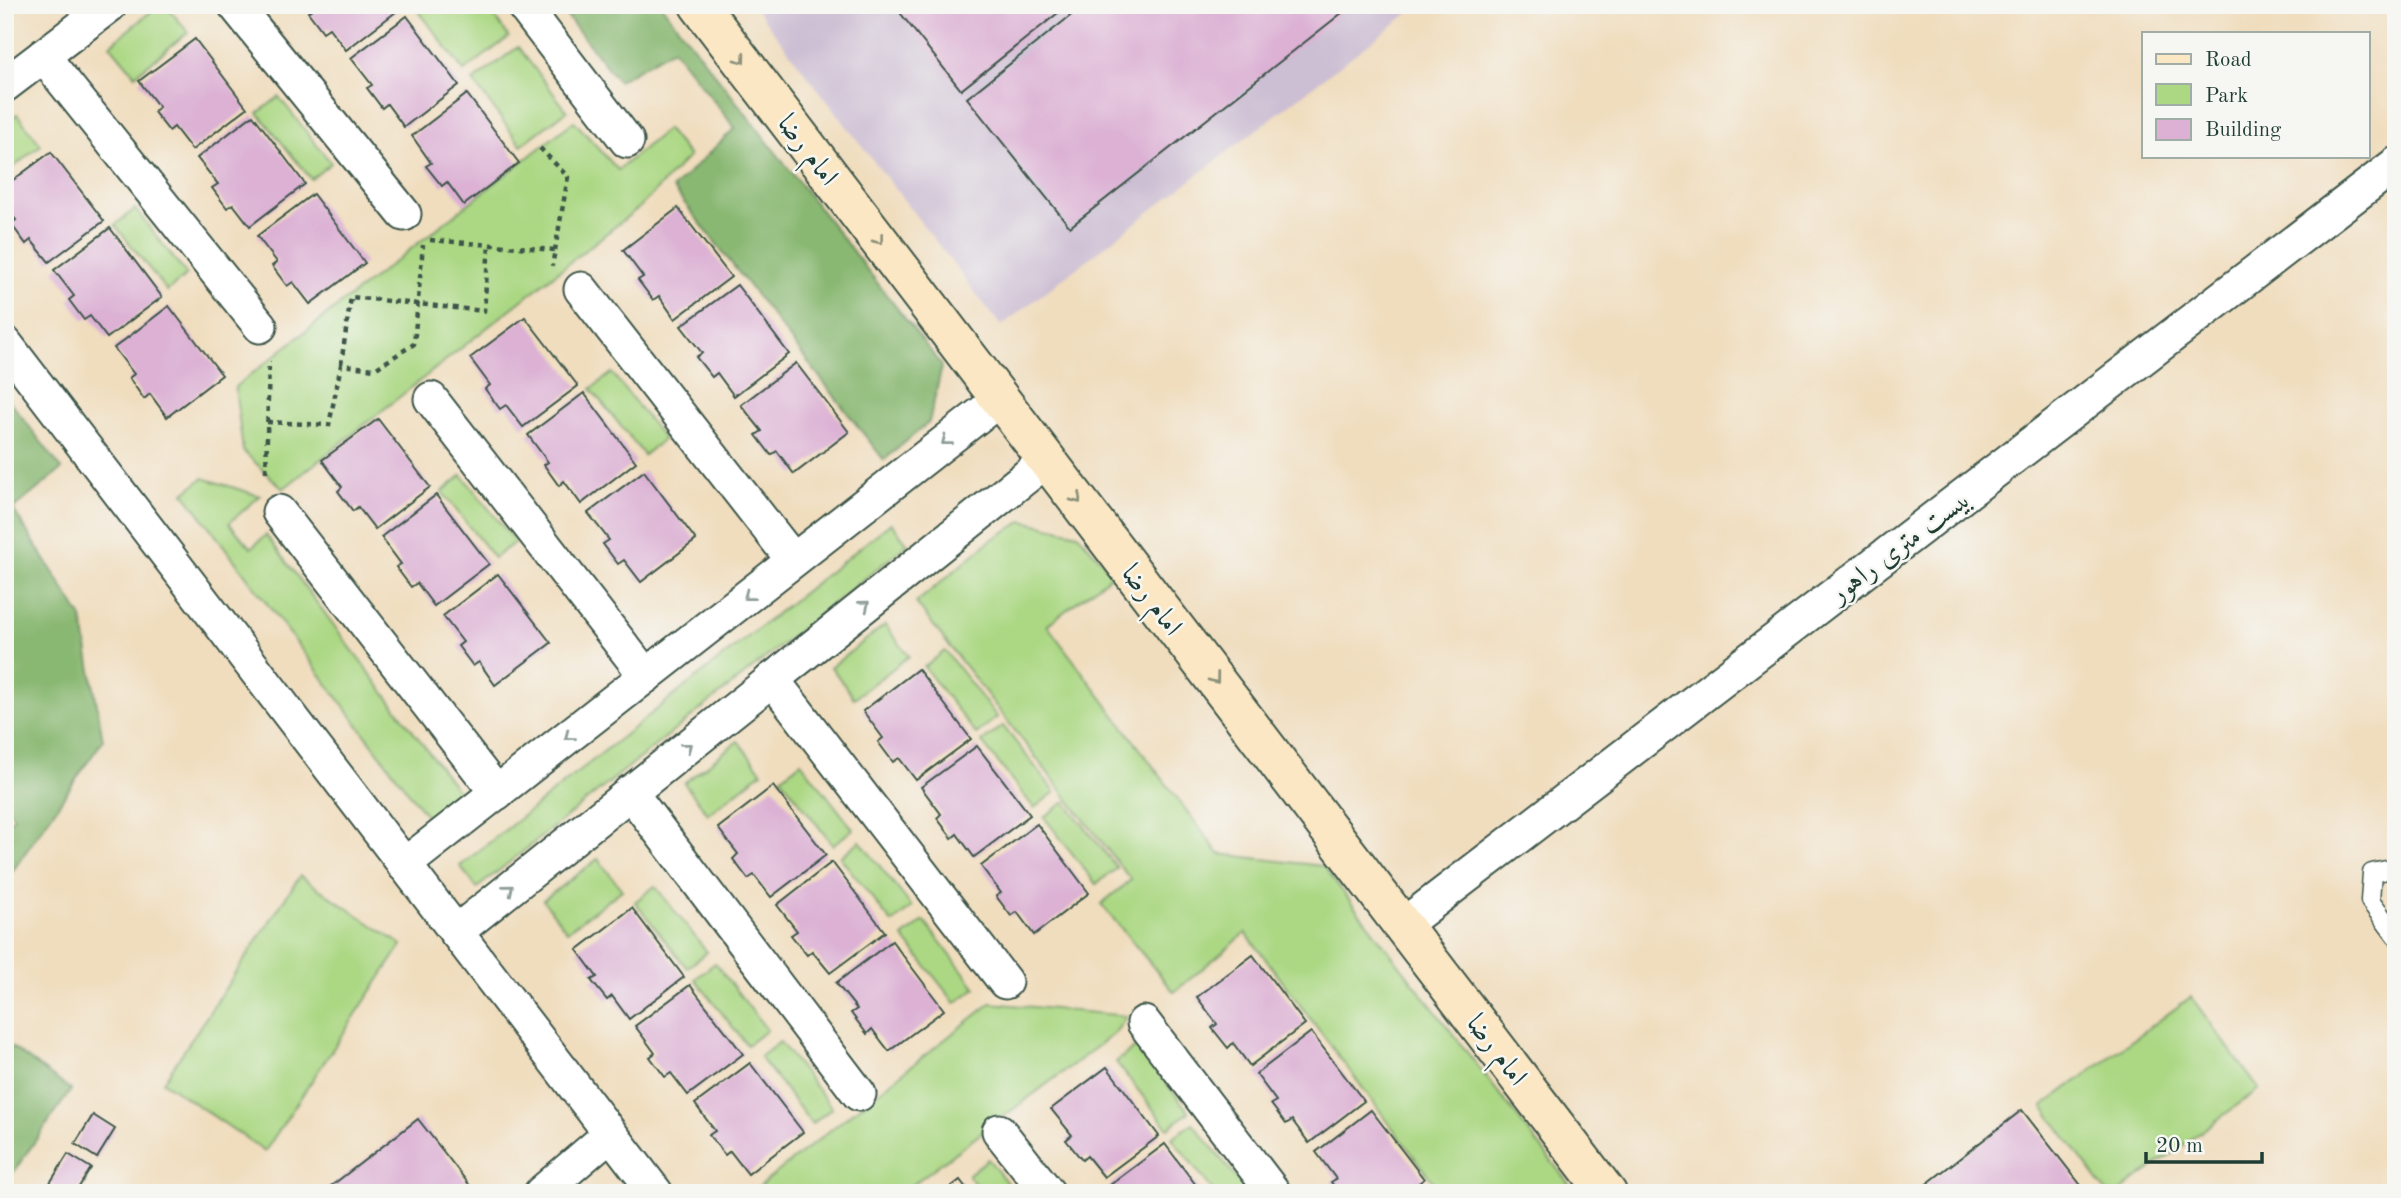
<svg xmlns="http://www.w3.org/2000/svg" width="2401" height="1198" viewBox="0 0 2401 1198" font-family="'Old Standard TT',Amiri,serif">
	<style>
		.industrial { fill: #ccbed3 }
		.green { fill: #acd884; stroke: #668a5c; stroke-width: 2 }
		.forest { fill: #89b872; stroke: #547a53; stroke-width: 2 }
		.building { fill: #dcb1d4 }
		.lines { fill: none; stroke-linecap: round; stroke-linejoin: round }
		.lane-casing { stroke: #3e5549; stroke-width: 21 }
		.street-casing { stroke: #3e5549; stroke-width: 37 }
		.secondary-casing { stroke: #3e5549; stroke-width: 42 }
		.path { stroke: #3e5549; stroke-width: 4.5; stroke-dasharray: 5 5; stroke-linecap: butt }
		.lane { stroke: #fff; stroke-width: 18 }
		.street { stroke: #fff; stroke-width: 33 }
		.secondary { stroke: #fbe7c3; stroke-width: 38 }
		.oneway { stroke: #8d927c }
		.oneway2 { stroke: #8f9e9a }
		.labels { text-anchor: middle; stroke-width: 5; stroke-linejoin: round; paint-order: stroke }
		.street-label { font-size: 28px; fill: #1f3d34; stroke: #f6f6f2 }
	</style>
	<rect width="100%" height="100%" fill="#f6f6f2"/>
	<filter id="ink" filterUnits="userSpaceOnUse"><feTurbulence type="fractalNoise" baseFrequency=".0143" numOctaves="2"/><feDisplacementMap in="SourceGraphic" scale="14" xChannelSelector="R" yChannelSelector="G"/><feConvolveMatrix kernelMatrix="1 2 1 2 8 2 1 2 1" color-interpolation-filters="sRGB"/></filter>
	<filter id="wash" filterUnits="userSpaceOnUse"><feTurbulence type="fractalNoise" baseFrequency=".00686" numOctaves="4" result="noise"/><feDisplacementMap in="SourceGraphic" scale="28" xChannelSelector="R" yChannelSelector="G"/><feGaussianBlur stdDeviation="1.57" result="paint"/><feColorMatrix in="noise" values="0 0 0 0 0 0 0 0 0 0 0 0 0 0 0 0 0 1.4 0 .05"/><feComposite in="paint" operator="in"/></filter>
	<g filter="url(#wash)">
		<rect width="100%" height="100%" fill="#f0ddbe"/>
		<polygon class="industrial" points="753,5 1419,5 1001,326"/>
		<g class="green">
			<polygon points="159,5 166,5 188,32 135,75 110,45"/>
			<polygon points="486,5 509,37 464,71 415,6"/>
			<polygon points="518,47 567,111 521,145 473,81"/>
			<polygon points="279,97 331,163 311,179 258,113"/>
			<polygon points="17,114 41,145 5,174 5,124"/>
			<polygon points="574,121 618,170 667,129 689,156 641,206 283,489 243,451 235,387"/>
			<polygon points="135,209 187,275 167,291 115,225"/>
			<polygon points="612,373 664,439 644,455 591,389"/>
			<polygon points="462,475 515,542 494,558 442,492"/>
			<polygon points="203,478 260,496 229,523 251,548 266,535 464,799 431,822 184,493"/>
			<polygon points="1023,521 1078,534 1113,574 1047,625 1219,854 1323,866 1576,1193 1423,1193 1434,1183 1246,933 1174,992 1101,904 1131,880 916,603 991,540"/>
			<polygon points="891,523 908,544 477,888 460,866"/>
			<polygon points="885,625 909,656 854,698 831,667"/>
			<polygon points="945,651 997,717 976,734 924,667"/>
			<polygon points="1003,726 1055,792 1034,808 982,742"/>
			<polygon points="738,741 762,772 708,814 684,783"/>
			<polygon points="801,762 853,829 833,845 781,778"/>
			<polygon points="1065,802 1117,868 1096,884 1044,817"/>
			<polygon points="860,841 912,907 892,923 840,857"/>
			<polygon points="598,859 622,890 567,931 543,900"/>
			<polygon points="300,876 402,945 265,1151 163,1082"/>
			<polygon points="655,886 707,952 687,968 635,902"/>
			<polygon points="924,921 976,988 955,1003 903,937"/>
			<polygon points="715,963 767,1030 747,1045 695,979"/>
			<polygon points="2191,997 2259,1089 2118,1193 2107,1193 2043,1106"/>
			<polygon points="991,1003 1127,1016 1114,1034 901,1193 751,1193"/>
			<polygon points="780,1042 832,1108 812,1124 760,1057"/>
			<polygon points="1137,1046 1189,1112 1168,1128 1116,1062"/>
			<polygon points="1193,1123 1245,1189 1241,1193 1215,1193 1172,1138"/>
			<polygon points="988,1159 1015,1193 982,1193 968,1175"/>
		</g>
		<g class="forest">
			<polygon points="558,5 661,5 942,366 929,422 884,460 673,188 735,128 673,49 618,81"/>
			<polygon points="5,395 62,469 13,509 82,618 103,740 5,882 5,825 14,817 5,804"/>
			<polygon points="5,1042 71,1090 5,1184"/>
		</g>
		<g id="blocks">
			<g class="building">
				<polygon points="311,5 398,5 401,8 346,50 329,28 323,32 308,12 313,8"/>
				<polygon points="894,5 1068,5 961,90"/>
				<polygon points="1084,5 1352,5 1070,227 967,98"/>
				<polygon points="407,16 459,85 404,127 387,104 382,108 367,88 372,85 351,58"/>
				<polygon points="195,39 247,108 192,150 174,127 169,131 154,112 159,107 139,81"/>
				<polygon points="467,94 519,163 464,205 447,182 442,186 426,166 431,163 412,136"/>
				<polygon points="253,115 305,184 250,226 233,204 227,208 212,188 218,184 197,158"/>
				<polygon points="51,152 104,221 49,262 31,240 26,244 11,224 16,220 5,206 5,186"/>
				<polygon points="313,194 365,263 310,304 293,282 287,286 272,266 277,262 257,236"/>
				<polygon points="678,208 731,277 675,319 659,296 653,300 638,280 643,277 623,250"/>
				<polygon points="110,228 162,297 107,338 90,316 84,320 69,300 74,296 54,270"/>
				<polygon points="737,285 789,354 734,396 717,373 712,377 696,357 702,353 681,326"/>
				<polygon points="169,306 222,375 167,417 150,394 144,399 129,378 134,374 114,348"/>
				<polygon points="525,317 578,386 523,427 506,405 500,409 485,389 490,385 470,358"/>
				<polygon points="796,363 849,432 794,474 777,451 771,455 756,435 762,431 741,405"/>
				<polygon points="584,393 636,462 581,504 564,481 559,486 544,465 548,462 528,435"/>
				<polygon points="378,419 430,487 375,529 358,507 353,511 338,491 342,487 322,460"/>
				<polygon points="644,471 696,540 641,582 624,560 618,564 603,544 609,540 588,513"/>
				<polygon points="436,495 489,564 434,606 417,583 411,587 396,567 401,564 381,537"/>
				<polygon points="498,574 551,643 495,685 479,662 473,666 458,646 463,642 443,616"/>
				<polygon points="918,669 971,739 916,780 899,758 893,762 878,742 883,738 863,711"/>
				<polygon points="977,746 1030,815 974,857 957,834 952,838 937,818 941,814 921,787"/>
				<polygon points="773,786 826,855 771,897 754,875 748,879 733,859 738,854 718,828"/>
				<polygon points="1037,824 1089,893 1034,935 1017,912 1011,916 996,896 1001,893 981,866"/>
				<polygon points="832,862 885,932 830,973 812,951 807,955 791,935 797,931 777,905"/>
				<polygon points="632,908 684,977 629,1019 612,996 607,1000 591,980 597,977 577,950"/>
				<polygon points="892,941 944,1010 889,1051 872,1029 867,1034 851,1013 857,1009 836,983"/>
				<polygon points="1253,955 1305,1024 1250,1066 1233,1043 1228,1048 1212,1028 1217,1024 1197,997"/>
				<polygon points="690,985 743,1054 688,1095 671,1073 665,1077 650,1057 655,1053 635,1026"/>
				<polygon points="1311,1032 1364,1101 1309,1143 1292,1120 1286,1124 1271,1104 1276,1101 1256,1074"/>
				<polygon points="750,1063 803,1132 748,1174 730,1151 725,1155 709,1135 715,1131 695,1104"/>
				<polygon points="1107,1067 1159,1136 1104,1177 1087,1156 1082,1160 1066,1140 1072,1135 1051,1109"/>
				<polygon points="1371,1110 1424,1179 1406,1193 1339,1193 1331,1182 1336,1179 1316,1152"/>
				<polygon points="2022,1110 2087,1193 1915,1193"/>
				<polygon points="93,1115 115,1129 97,1158 75,1144"/>
				<polygon points="418,1119 471,1187 463,1193 322,1193"/>
				<polygon points="1165,1144 1202,1193 1115,1193 1110,1185"/>
				<polygon points="68,1154 91,1168 75,1193 66,1193 50,1183"/>
				<polygon points="960,1180 970,1193 943,1193"/>
			</g>
		</g>
	</g>
	<g filter="url(#ink)">
		<use href="#blocks" fill-opacity="0" stroke="#3e5549" stroke-width="2"/>
		<g class="lines">
			<g class="lane-casing">
				<polyline id="lane" points="2396,868 2372,873 2370,901 2396,936"/>
			</g>
			<g class="street-casing">
				<g id="street">
					<polyline points="235,5 404,214"/>
					<polyline points="523,5 627,141"/>
					<polyline points="43,56 260,326"/>
					<polyline points="5,85 110,5"/>
					<polyline points="581,289 793,560"/>
					<polyline points="5,343 656,1193"/>
					<polyline points="431,399 646,676"/>
					<polyline points="279,512 497,793"/>
					<polyline points="772,679 1005,982"/>
					<polyline points="630,792 859,1094"/>
					<polyline points="404,865 1000,399"/>
					<polyline points="1403,925 2396,164"/>
					<polyline points="456,932 1047,460"/>
					<polyline points="1144,1023 1274,1193"/>
					<polyline points="999,1131 1048,1193"/>
					<polyline points="541,1193 610,1134"/>
				</g>
			</g>
			<g class="secondary-casing">
				<polyline id="secondary" points="699,5 1607,1193"/>
			</g>
			<g class="path">
				<polyline points="540,148 568,177 555,250"/>
				<polyline points="430,240 555,250 552,266"/>
				<polyline points="341,364 351,297 484,311 489,245"/>
				<polyline points="267,422 329,425 341,365 375,369 414,344 423,245"/>
				<polyline points="266,472 269,361"/>
			</g>
			<use href="#lane" class="lane"/>
			<use href="#street" class="street"/>
			<use href="#secondary" class="secondary"/>
		</g>
		<defs><path id="oneway-chevron" d="M-2-3.5L2.5 0L-2 3.5" fill="none" stroke-width="1.6" stroke-linecap="round" stroke-linejoin="round" transform="scale(1.75)"/></defs>
		<g class="oneway">
			<use href="#oneway-chevron" transform="translate(741 59) rotate(53)"/>
			<use href="#oneway-chevron" transform="translate(879 240) rotate(53)"/>
			<use href="#oneway-chevron" transform="translate(1077 499) rotate(53)"/>
			<use href="#oneway-chevron" transform="translate(1215 679) rotate(53)"/>
		</g>
		<g class="oneway2">
			<use href="#oneway-chevron" transform="translate(946 441) rotate(142)"/>
			<use href="#oneway-chevron" transform="translate(748 596) rotate(142)"/>
			<use href="#oneway-chevron" transform="translate(865 605) rotate(-39)"/>
			<use href="#oneway-chevron" transform="translate(569 736) rotate(142)"/>
			<use href="#oneway-chevron" transform="translate(687 747) rotate(-38)"/>
			<use href="#oneway-chevron" transform="translate(509 889) rotate(-39)"/>
		</g>
	</g>
	<g class="labels">
		<g class="street-label">
			<text transform="translate(809 149) rotate(53)" y="10">امام رضا</text>
			<text transform="translate(1899 545) rotate(-37)" y="10">بیست متری راهور</text>
			<text transform="translate(1153 599) rotate(53)" y="10">امام رضا</text>
			<text transform="translate(1498 1049) rotate(53)" y="10">امام رضا</text>
		</g>
	</g>
	<rect width="2401" height="1198" fill="none" stroke="#f6f6f2" stroke-width="28"/>
	<rect x="2142" y="32" width="228" height="126" fill="#f6f6f2" stroke="#a0aca6" stroke-width="2"/>
	<rect x="2156" y="54" width="35" height="10" fill="#fbe7c3" stroke="#a0aca6" stroke-width="2"/>
	<text x="2205" y="66" font-size="21" fill="#1f3d34">Road</text>
	<rect x="2156" y="84" width="35" height="21" fill="#acd884" stroke="#a0aca6" stroke-width="2"/>
	<text x="2205" y="102" font-size="21" fill="#1f3d34">Park</text>
	<rect x="2156" y="119" width="35" height="21" fill="#dcb1d4" stroke="#a0aca6" stroke-width="2"/>
	<text x="2205" y="136" font-size="21" fill="#1f3d34">Building</text>
	<path d="M2146 1152v10h116v-10" fill="none" stroke="#1f3d34" stroke-width="3.5"/>
	<text x="2156" y="1152" font-size="21" fill="#1f3d34" stroke="#f6f6f2" stroke-width="5" paint-order="stroke">20 m</text>
</svg>
